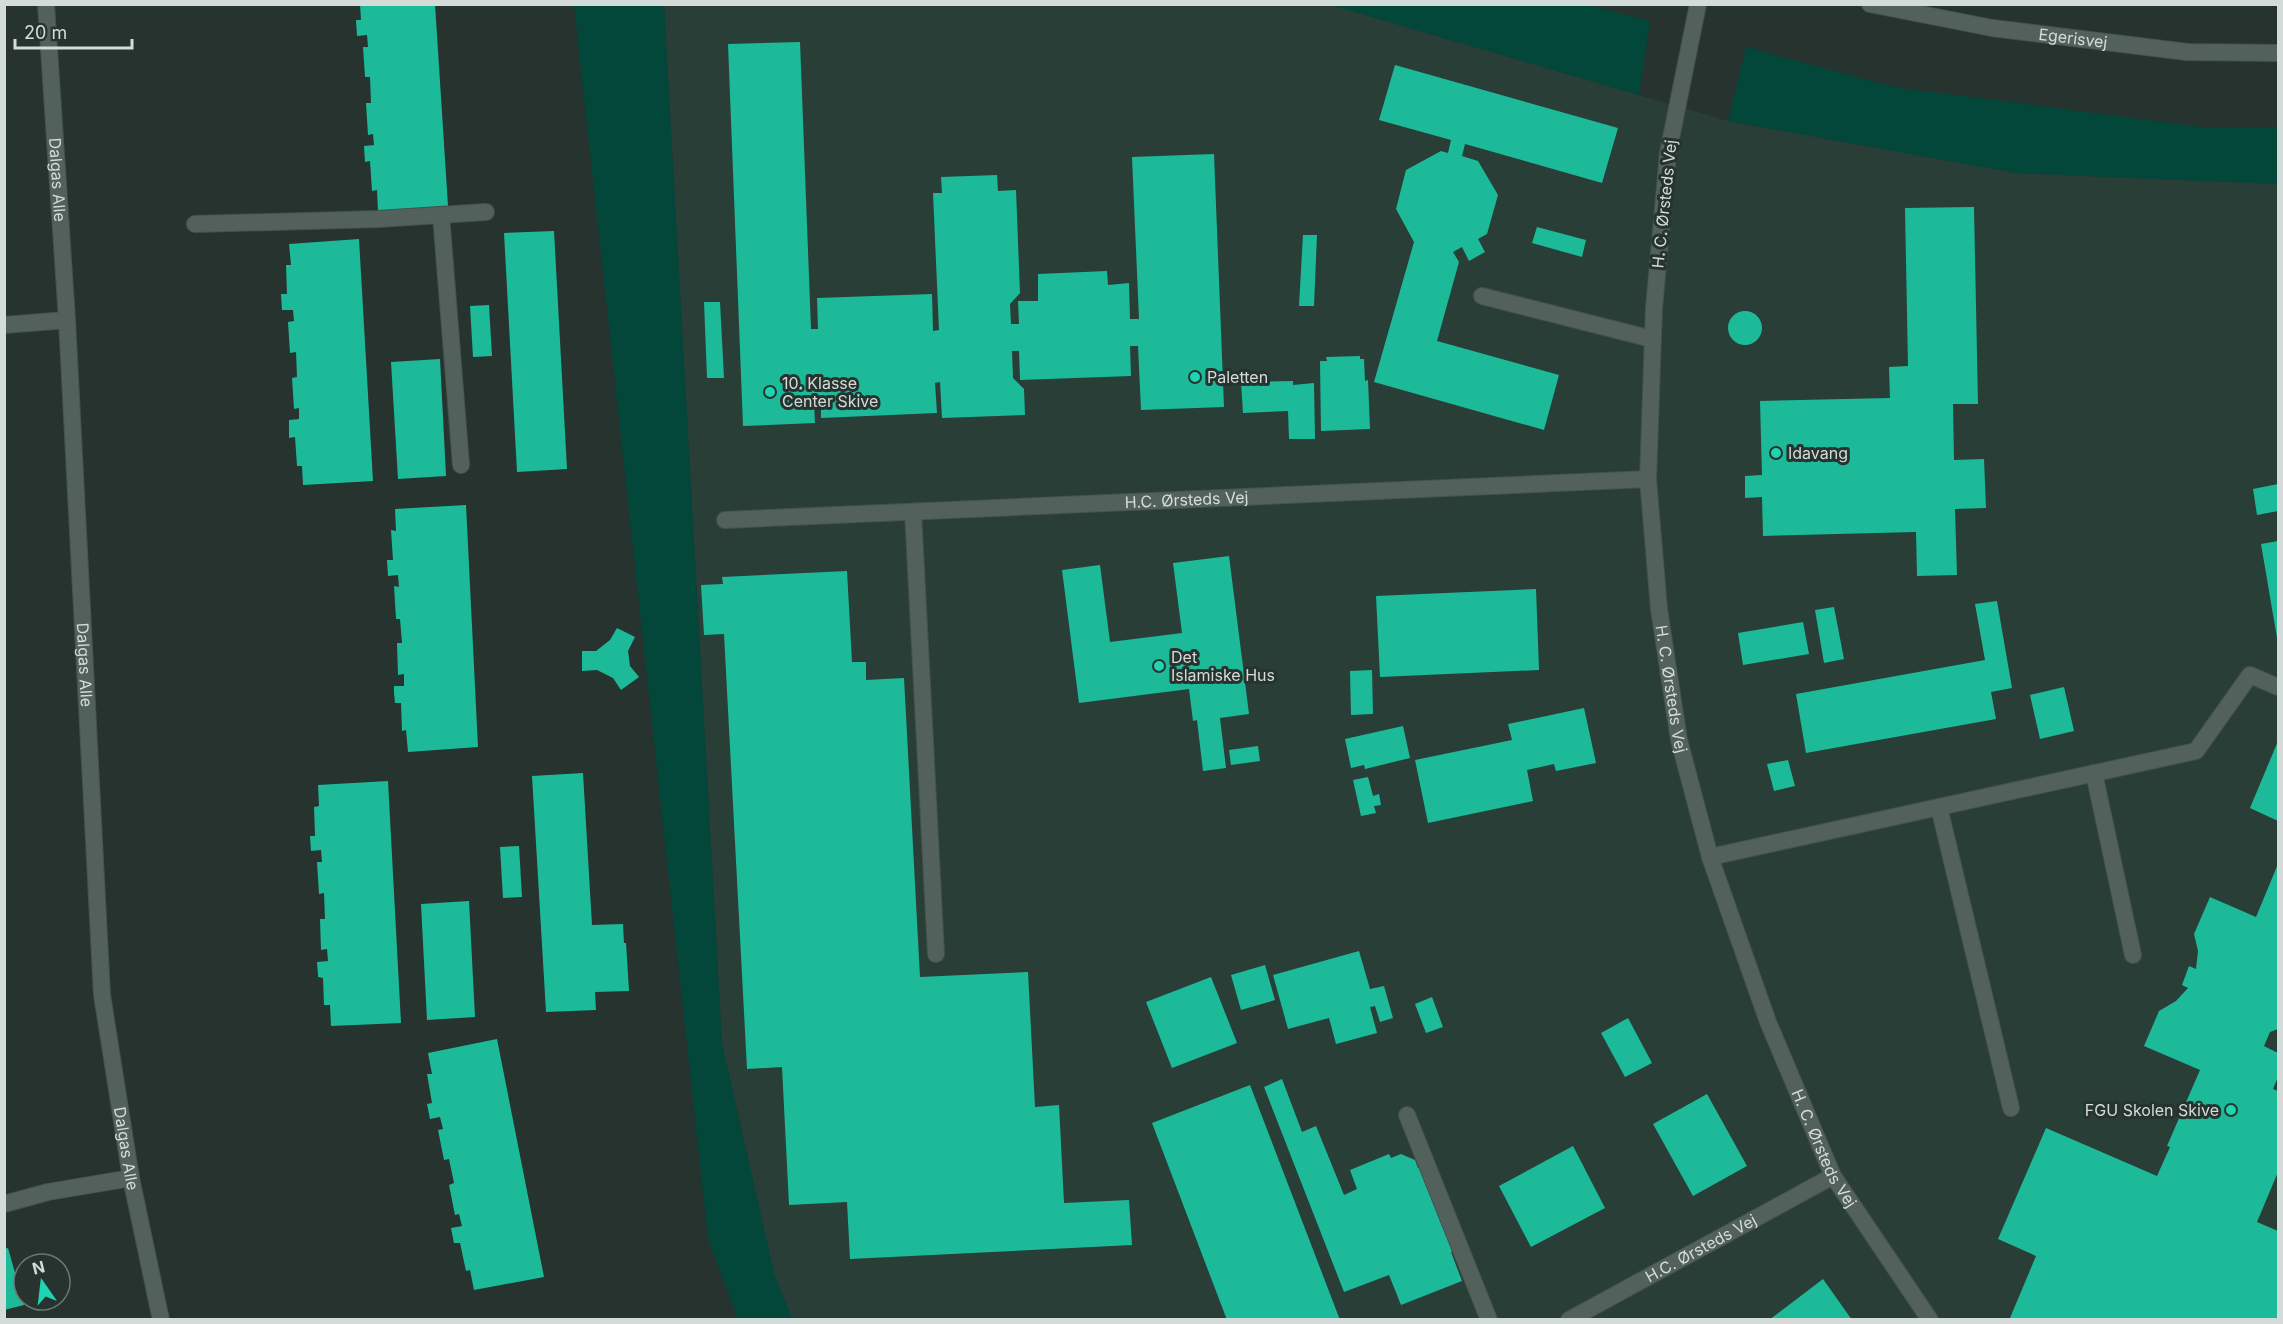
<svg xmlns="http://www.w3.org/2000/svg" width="2283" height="1324" viewBox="0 0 2283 1324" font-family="Inter,sans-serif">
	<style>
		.built { fill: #293e37 }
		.green { fill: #03473a }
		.building { fill: #1dba9a }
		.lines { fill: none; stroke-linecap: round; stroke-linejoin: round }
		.service-casing { stroke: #45514d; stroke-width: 18 }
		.minor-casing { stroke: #45514d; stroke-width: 18 }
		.tertiary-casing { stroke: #45514d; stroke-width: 18 }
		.service { stroke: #53615c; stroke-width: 16 }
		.minor { stroke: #53615c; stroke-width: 16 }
		.tertiary { stroke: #53615c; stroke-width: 16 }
		.poi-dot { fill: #1ed5b1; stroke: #26332f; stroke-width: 2 }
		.labels { text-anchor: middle; stroke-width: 6; stroke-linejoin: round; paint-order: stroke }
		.street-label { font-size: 16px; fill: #d4dcd9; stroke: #26332f }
		.poi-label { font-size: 16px; fill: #d4dcd9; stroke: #26332f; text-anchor: start }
	</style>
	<rect width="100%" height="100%" fill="#26332f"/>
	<polygon class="built" points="664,5 1331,5 1728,121 2016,173 2278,184 2278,1319 792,1319 774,1274 722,1044"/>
	<g class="green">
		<polygon points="574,5 664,5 722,1044 774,1273 792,1319 738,1319 708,1239"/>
		<polygon points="1331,5 1588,5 1650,21 1639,95"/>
		<polygon points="1746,47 1894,87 2209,128 2278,127 2278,184 2016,173 1728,121"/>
	</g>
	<g class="building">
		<polygon points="360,4 435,4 448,206 378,211 377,190 372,191 370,161 365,162 364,146 374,145 373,134 368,135 366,103 371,103 370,77 365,77 363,47 368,47 367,35 357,36 356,20 361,20"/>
		<polygon points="800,42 811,329 818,329 817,298 932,294 933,331 939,330 933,193 942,193 941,177 997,175 998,191 1016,190 1020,293 1010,304 1011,324 1019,324 1018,301 1038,301 1038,274 1107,271 1108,285 1129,283 1130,319 1139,319 1132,157 1214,154 1224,407 1141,410 1138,346 1130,346 1131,376 1020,380 1019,351 1012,351 1013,378 1024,389 1025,415 942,418 940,382 935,383 937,413 821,418 821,403 814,404 815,423 743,426 728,44"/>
		<polygon points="1395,65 1618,128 1602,183 1465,144 1462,156 1478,161 1498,195 1487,234 1478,239 1485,252 1469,261 1462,247 1453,252 1459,262 1437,341 1559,375 1544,430 1374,382 1414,242 1396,209 1406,170 1441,151 1448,153 1451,140 1379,120"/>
		<polygon points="1974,207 1978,404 1953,404 1954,460 1984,459 1986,508 1955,509 1957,575 1917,576 1916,532 1763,536 1762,497 1745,498 1745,476 1762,475 1760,401 1890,398 1889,367 1908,366 1905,208"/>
		<polygon points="1537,227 1586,240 1582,257 1532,243"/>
		<polygon points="554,231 567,469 517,472 504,233"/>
		<polygon points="1303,235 1317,235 1314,306 1299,306"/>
		<polygon points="359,239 373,481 303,485 302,466 297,466 295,437 289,438 289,420 299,419 299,408 294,409 292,378 297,377 296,352 290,353 288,322 294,321 293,310 282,310 281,294 287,294 286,265 291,265 289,244"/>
		<polygon points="704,302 720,302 724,378 707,378"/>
		<polygon points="489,305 492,356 473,357 470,306"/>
		<circle cx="1745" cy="328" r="17"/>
		<polygon points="1360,356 1360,359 1364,359 1365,381 1368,380 1370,429 1321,431 1320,361 1327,361 1326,357"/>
		<polygon points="440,359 446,476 398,479 391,362"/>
		<polygon points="1293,381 1293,385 1314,383 1315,439 1289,439 1288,411 1243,413 1241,382"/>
		<polygon points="2278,484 2278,511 2257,515 2253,489"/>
		<polygon points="466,505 478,747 408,752 406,730 402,731 401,703 395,703 394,693 394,686 404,686 404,674 398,675 397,643 402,643 400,619 396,619 394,586 399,587 398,575 388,576 387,560 393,560 391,530 396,531 395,509"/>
		<polygon points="2278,541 2278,637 2277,638 2261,544"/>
		<polygon points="1229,556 1249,714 1220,718 1226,768 1203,771 1197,720 1193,721 1189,689 1079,703 1062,570 1100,565 1110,642 1182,633 1173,563"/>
		<polygon points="847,571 852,662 866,662 866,680 904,678 920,977 1028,972 1035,1107 1059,1105 1064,1203 1129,1200 1132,1245 850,1259 847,1202 789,1205 782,1067 747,1069 724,634 704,635 701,585 723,584 722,577"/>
		<polygon points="1536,589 1539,670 1380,677 1376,596"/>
		<polygon points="1997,601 2012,688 1991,692 1996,719 1806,753 1796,694 1985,660 1975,604"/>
		<polygon points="1834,607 1844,659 1824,663 1815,610"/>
		<polygon points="1803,622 1809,654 1743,665 1738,633"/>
		<polygon points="617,628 635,637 628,651 630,666 639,677 621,690 613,678 597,670 582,671 582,651 596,651 610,640"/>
		<polygon points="1372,670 1373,714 1351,715 1350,671"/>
		<polygon points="2064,687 2074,731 2040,739 2030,695"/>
		<polygon points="1584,708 1596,763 1556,771 1554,764 1527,770 1533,801 1428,823 1415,760 1512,740 1508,724"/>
		<polygon points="1403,726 1410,758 1365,769 1364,765 1351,768 1345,739"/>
		<polygon points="2278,741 2278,821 2250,808"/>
		<polygon points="1258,746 1260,761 1231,765 1229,750"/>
		<polygon points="1788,760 1795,786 1774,791 1767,764"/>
		<polygon points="583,773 592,925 623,924 624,943 626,943 629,991 595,992 596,1010 546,1012 532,776"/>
		<polygon points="1368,777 1373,796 1379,794 1381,805 1374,806 1376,813 1361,816 1353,780"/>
		<polygon points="388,781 401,1023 331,1026 330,1005 324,1005 323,978 318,977 318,975 317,962 328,961 327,949 321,950 320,919 325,919 324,893 319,894 317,862 322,862 321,850 311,851 310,836 315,836 314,807 319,806 318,785"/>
		<polygon points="519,846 522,897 503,898 500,847"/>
		<polygon points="2278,864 2278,1029 2270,1032 2264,1046 2278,1053 2278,1077 2273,1089 2278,1091 2278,1172 2257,1222 2278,1231 2278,1320 2013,1320 2010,1318 2036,1256 1998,1239 2046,1128 2157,1176 2170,1147 2167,1146 2200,1070 2144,1046 2159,1011 2176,1001 2188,988 2182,985 2189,966 2196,969 2198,951 2194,934 2210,897 2256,917"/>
		<polygon points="469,901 475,1017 427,1020 421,904"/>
		<polygon points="1359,951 1370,989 1384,986 1393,1018 1380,1022 1375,1006 1370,1007 1377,1033 1336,1044 1329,1018 1288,1029 1273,975"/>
		<polygon points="1265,965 1275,1000 1241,1010 1231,975"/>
		<polygon points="1211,977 1237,1043 1172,1068 1146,1002"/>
		<polygon points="1432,997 1443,1027 1426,1033 1415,1004"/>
		<polygon points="1628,1018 1652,1063 1625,1077 1601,1033"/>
		<polygon points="497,1039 544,1277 474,1290 470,1270 466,1271 460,1243 454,1243 451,1228 462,1226 459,1214 455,1215 449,1185 454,1183 449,1159 444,1160 438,1130 443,1129 440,1117 430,1119 427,1104 432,1103 427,1074 432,1074 428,1053"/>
		<polygon points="1282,1079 1302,1132 1316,1126 1344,1195 1357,1189 1350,1170 1389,1154 1391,1158 1401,1154 1415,1160 1418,1168 1423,1166 1455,1250 1451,1252 1462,1281 1401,1305 1389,1275 1344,1292 1264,1087"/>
		<polygon points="1250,1085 1340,1320 1227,1320 1152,1123"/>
		<polygon points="1707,1094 1747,1166 1693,1196 1653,1124"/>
		<polygon points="1573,1146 1605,1208 1531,1247 1499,1186"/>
		<polygon points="8,1248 24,1305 4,1310 4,1249"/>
		<polygon points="1823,1279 1852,1320 1769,1320"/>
	</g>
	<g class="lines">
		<g class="service-casing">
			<g id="service">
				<polyline points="441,215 461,465"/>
				<polyline points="195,224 378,219 486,212"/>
				<polyline points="1482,296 1652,339"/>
				<polyline points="913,512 936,954"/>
				<polyline points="2094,773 2133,955"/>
				<polyline points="1939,807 2011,1108"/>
				<polyline points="1710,857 2196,751 2250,675 2278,687"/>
				<polyline points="1407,1115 1489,1320"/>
			</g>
		</g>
		<g class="minor-casing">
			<g id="minor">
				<path id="s1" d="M1698,4l-30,149 -14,155 -6,171 11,130 20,131 31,117 58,165 65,154 97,144"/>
				<polyline points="4,325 67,320"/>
				<path id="s2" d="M725,520l923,-41"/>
				<polyline points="4,1204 48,1192 131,1178"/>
				<path id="s3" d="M1569,1320l264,-144"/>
			</g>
		</g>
		<g class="tertiary-casing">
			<g id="tertiary">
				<path id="s4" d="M46,4l21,316 35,675 29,183 30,142"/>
				<path id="s5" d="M1870,4l122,24 195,24 91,1"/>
			</g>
		</g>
		<use href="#service" class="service"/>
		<use href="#minor" class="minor"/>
		<use href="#tertiary" class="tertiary"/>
	</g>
	<g class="poi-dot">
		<circle cx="1195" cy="377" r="6"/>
		<circle cx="770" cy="392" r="6"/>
		<circle cx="1776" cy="453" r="6"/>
		<circle cx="1159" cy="666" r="6"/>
		<circle cx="2231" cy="1110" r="6"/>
	</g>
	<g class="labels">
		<g class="street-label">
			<text dy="6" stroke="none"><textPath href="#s5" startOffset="206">Egerisvej</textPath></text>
			<text dy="6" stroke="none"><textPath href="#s4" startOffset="176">Dalgas Alle</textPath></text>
			<text transform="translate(1664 204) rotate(-84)" y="6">H. C. Ørsteds Vej</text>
			<text dy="6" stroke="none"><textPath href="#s2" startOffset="462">H.C. Ørsteds Vej</textPath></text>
			<text dy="6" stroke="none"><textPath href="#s4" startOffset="662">Dalgas Alle</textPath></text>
			<text dy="6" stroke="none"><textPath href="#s1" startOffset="690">H. C. Ørsteds Vej</textPath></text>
			<text dy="6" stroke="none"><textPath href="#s1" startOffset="1176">H. C. Ørsteds Vej</textPath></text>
			<text dy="6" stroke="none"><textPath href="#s4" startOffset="1148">Dalgas Alle</textPath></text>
			<text dy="6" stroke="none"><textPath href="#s3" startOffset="150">H.C. Ørsteds Vej</textPath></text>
		</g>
		<g class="poi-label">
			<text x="1207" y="383">Paletten</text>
			<text x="782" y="389">10. Klasse<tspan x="782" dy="18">Center Skive</tspan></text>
			<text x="1788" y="459">Idavang</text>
			<text x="1171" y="663">Det<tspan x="1171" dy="18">Islamiske Hus</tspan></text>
			<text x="2219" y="1116" text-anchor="end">FGU Skolen Skive</text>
		</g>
	</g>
	<rect width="2283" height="1324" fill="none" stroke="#d4dcd9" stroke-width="12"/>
	<g transform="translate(42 1282) rotate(346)"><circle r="28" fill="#26332f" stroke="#6c7773" stroke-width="1.5"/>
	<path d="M0-4.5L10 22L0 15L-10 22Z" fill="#1ed5b1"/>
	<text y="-9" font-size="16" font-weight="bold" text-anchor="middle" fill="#d4dcd9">N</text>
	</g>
	<path d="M15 39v9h117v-9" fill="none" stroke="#d4dcd9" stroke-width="3"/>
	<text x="24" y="39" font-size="18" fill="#d4dcd9" stroke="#26332f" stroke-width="4.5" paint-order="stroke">20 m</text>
</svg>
